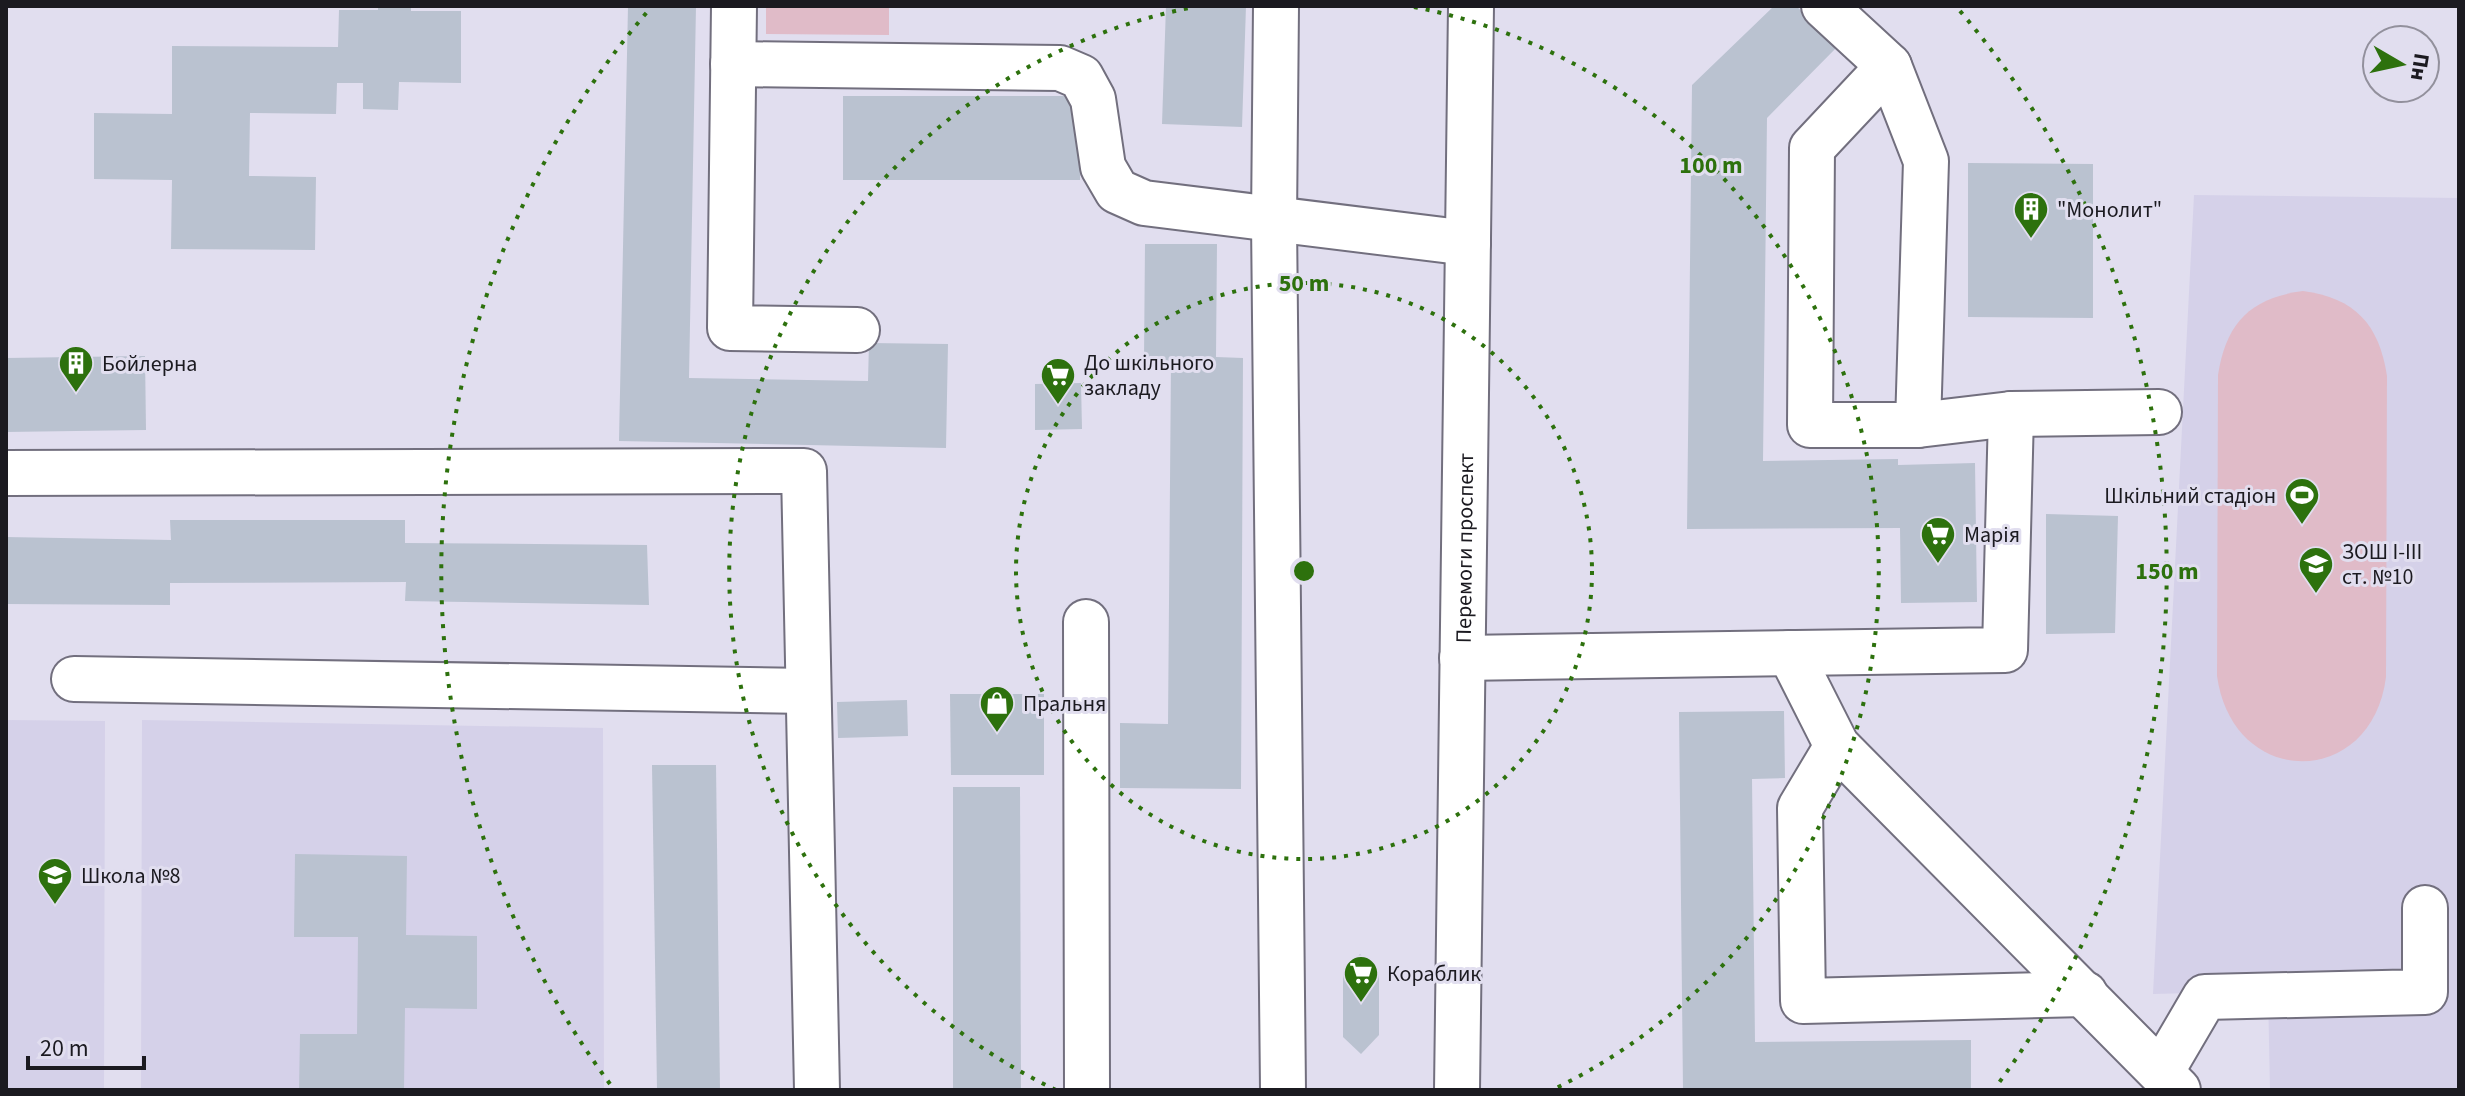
<svg xmlns="http://www.w3.org/2000/svg" width="2465" height="1096" viewBox="0 0 2465 1096" font-family="'Source Sans 3',sans-serif">
	<style>
		.built { fill: #d5d1e9 }
		.green { fill: #e0bbc8 }
		.building { fill: #bac2d0 }
		.lines { fill: none; stroke-linecap: round; stroke-linejoin: round }
		.minor-casing { stroke: #726f7e; stroke-width: 48 }
		.minor { stroke: #fff; stroke-width: 44 }
		.ring { fill: none; stroke: #2d710d; stroke-width: 4; stroke-dasharray: 4 8 }
		.labels { text-anchor: middle; stroke-width: 6; stroke-linejoin: round; paint-order: stroke }
		.poi-label { font-size: 22px; fill: #1b1a20; stroke: #e1deef; text-anchor: start }
		.street-label { font-size: 22px; fill: #1b1a20; stroke: #e1deef }
		.centre { fill: #2d710d; stroke: #e1deef; stroke-width: 4 }
		.ring-label { font-size: 24px; text-anchor: middle; font-weight: bold; fill: #2d710d; stroke: #e1deef; stroke-width: 6; stroke-linejoin: round; paint-order: stroke }
	</style>
	<rect width="100%" height="100%" fill="#e1deef"/>
	<g class="built">
		<polygon points="2194,195 2459,198 2459,1090 2270,1090 2268,991 2153,994"/>
		<polygon points="6,720 105,721 104,1090 6,1090"/>
		<polygon points="142,720 603,728 604,1090 141,1090"/>
	</g>
	<g class="green">
		<polygon points="766,6 889,6 889,35 766,34"/>
		<path d="M2303,291c52,7 76,33 84,85l-1,301c-14,112 -153,113 -169,-1l1,-301c8,-52 32,-77 85,-84z"/>
	</g>
	<g class="building">
		<polygon points="378,6 411,6 411,11 461,11 461,83 399,82 398,110 363,109 363,83 337,83 336,114 250,113 249,176 316,177 315,250 171,249 172,180 94,179 94,113 172,114 172,46 338,47 339,10 378,10"/>
		<polygon points="628,6 696,6 689,378 868,381 869,343 948,344 946,448 619,441"/>
		<polygon points="1166,6 1246,6 1242,127 1162,124"/>
		<polygon points="1774,6 1796,6 1839,45 1767,118 1763,461 1898,459 1898,465 1975,463 1977,602 1901,603 1900,528 1687,529 1692,85"/>
		<rect x="843" y="96" width="237" height="84"/>
		<polygon points="1968,163 2093,164 2093,318 1968,317"/>
		<polygon points="1145,244 1217,244 1216,357 1243,358 1241,789 1120,788 1120,723 1168,724 1171,361 1144,360"/>
		<polygon points="145,356 146,430 6,432 6,358"/>
		<polygon points="1081,383 1082,429 1035,430 1035,384"/>
		<polygon points="2046,514 2118,516 2115,633 2046,634"/>
		<polygon points="170,520 405,520 405,543 647,545 649,605 405,601 406,582 170,583 170,605 6,604 6,537 171,540"/>
		<polygon points="950,694 1044,694 1044,775 951,775"/>
		<polygon points="907,700 908,736 838,738 837,702"/>
		<polygon points="1784,711 1785,778 1752,779 1755,1042 1971,1040 1971,1090 1683,1090 1679,712"/>
		<polygon points="652,765 716,765 720,1090 657,1090"/>
		<polygon points="953,787 1020,787 1021,1090 953,1090"/>
		<polygon points="295,854 407,856 406,935 477,936 477,1009 405,1008 404,1090 299,1090 300,1034 357,1034 358,937 294,937"/>
		<polygon points="1360,954 1379,974 1379,1035 1361,1054 1343,1037 1343,973"/>
	</g>
	<g class="lines">
		<g class="minor-casing">
			<g id="minor">
				<polyline points="734,6 730,328 857,330"/>
				<polyline points="1276,6 1274,221 1283,1090"/>
				<polyline points="1824,6 1889,66 1926,161 1918,425"/>
				<polyline points="733,64 1060,68 1081,77 1093,99 1103,167 1117,191 1144,203 1468,243"/>
				<polyline points="1889,66 1812,148 1810,425 1918,425 2011,414 2159,412"/>
				<polyline points="6,473 804,471 817,1090"/>
				<polyline points="1086,622 1087,1090"/>
				<polyline points="1790,653 1837,746 2178,1090"/>
				<polyline points="1462,658 2005,650 2011,414"/>
				<polyline points="74,679 808,691"/>
				<polyline points="1837,746 1800,808 1803,1001 2085,994"/>
				<polyline points="2161,1072 2205,997 2425,992 2425,908"/>
				<path id="s1" d="M1457,1090l14,-1084"/>
			</g>
		</g>
		<use href="#minor" class="minor"/>
	</g>
	<g class="ring">
		<circle cx="1304" cy="571" r="288"/>
		<path d="M1056 1090A575 575 0 0 1 1194 7M1414 7A575 575 0 0 1 1552 1090"/>
		<path d="M610 1084A863 863 0 0 1 648 11M1960 11A863 863 0 0 1 1998 1084"/>
	</g>
	<defs>
		<g id="building-pin" transform="scale(1.8)"><path d="M0 17L-7.5 6A9.5 9.5 0 1 1 7.5 6Z" fill="#2d710d" stroke="#e1deef"/><path d="M-4-6H4V6H1V3H-1V6H-4ZM-2.5-4.3h1.7v1.8h-1.7ZM.8-4.3h1.7v1.8H.8ZM-2.5-1h1.7V.8h-1.7ZM.8-1h1.7V.8H.8Z" fill="#fff"/></g>
		<g id="supermarket-pin" transform="scale(1.8)"><path d="M0 17L-7.5 6A9.5 9.5 0 1 1 7.5 6Z" fill="#2d710d" stroke="#e1deef"/><path d="M-6-5.5h2.5l.6 2H6L4.5 2H-2.5L-4.4-4H-6ZM-1.5 3.2a1.3 1.3 0 1 0 .1 0ZM3 3.2a1.3 1.3 0 1 0 .1 0Z" fill="#fff"/></g>
		<g id="stadium-pin" transform="scale(1.8)"><path d="M0 17L-7.5 6A9.5 9.5 0 1 1 7.5 6Z" fill="#2d710d" stroke="#e1deef"/><path d="M0-5a6.5 5 0 1 0 0 10a6.5 5 0 1 0 0-10ZM-3.5-1.8h7v3.6h-7Z" fill="#fff"/></g>
		<g id="school-pin" transform="scale(1.8)"><path d="M0 17L-7.5 6A9.5 9.5 0 1 1 7.5 6Z" fill="#2d710d" stroke="#e1deef"/><path d="M0-5L7-2L0 1L-7-2ZM-4 1L0 2.5L4 1V4Q0 6-4 4Z" fill="#fff"/></g>
		<g id="shop-pin" transform="scale(1.8)"><path d="M0 17L-7.5 6A9.5 9.5 0 1 1 7.5 6Z" fill="#2d710d" stroke="#e1deef"/><path d="M-5-2.5h2.3a2.7 3.5 0 0 1 5.4 0H5L5.5 6h-11ZM-1.5-2.5h3a1.5 2.3 0 0 0-3 0Z" fill="#fff"/></g>
	</defs>
	<g fill-rule="evenodd">
		<use href="#building-pin" x="2031" y="209"/>
		<use href="#building-pin" x="76" y="363"/>
		<use href="#supermarket-pin" x="1058" y="375"/>
		<use href="#stadium-pin" x="2302" y="495"/>
		<use href="#supermarket-pin" x="1938" y="534"/>
		<use href="#school-pin" x="2316" y="564"/>
		<use href="#shop-pin" x="997" y="703"/>
		<use href="#school-pin" x="55" y="875"/>
		<use href="#supermarket-pin" x="1361" y="973"/>
	</g>
	<g class="labels">
		<g class="poi-label">
			<text x="2057" y="217">"Монолит"</text>
			<text x="1084" y="370">До шкільного<tspan x="1084" dy="25">закладу</tspan></text>
			<text x="102" y="371">Бойлерна</text>
			<text x="2276" y="503" text-anchor="end">Шкільний стадіон</text>
			<text x="1964" y="542">Марія</text>
			<text x="2342" y="559">ЗОШ І-ІІІ<tspan x="2342" dy="25">ст. №10</tspan></text>
			<text x="1023" y="711">Пральня</text>
			<text x="81" y="883">Школа №8</text>
			<text x="1387" y="981">Кораблик</text>
		</g>
		<g class="street-label">
			<text dy="8" stroke="none"><textPath href="#s1" startOffset="542">Перемоги проспект</textPath></text>
		</g>
	</g>
	<circle cx="1304" cy="571" r="12" class="centre"/>
	<g class="ring-label">
		<text x="1711" y="173">100 m</text>
		<text x="1304" y="291">50 m</text>
		<text x="2167" y="579">150 m</text>
	</g>
	<rect width="2465" height="1096" fill="none" stroke="#1b1a20" stroke-width="16"/>
	<g transform="translate(2401 64) rotate(99)"><circle r="38" fill="#e1deef" stroke="#92909c" stroke-width="2"/>
	<path d="M0-6L14 30L0 20L-14 30Z" fill="#2d710d"/>
	<text y="-12" font-size="22" font-weight="bold" text-anchor="middle" fill="#1b1a20">Пн</text>
	</g>
	<path d="M28 1056v12h116v-12" fill="none" stroke="#1b1a20" stroke-width="4"/>
	<text x="40" y="1056" font-size="24" fill="#1b1a20" stroke="#e1deef" stroke-width="6" paint-order="stroke">20 m</text>
</svg>
